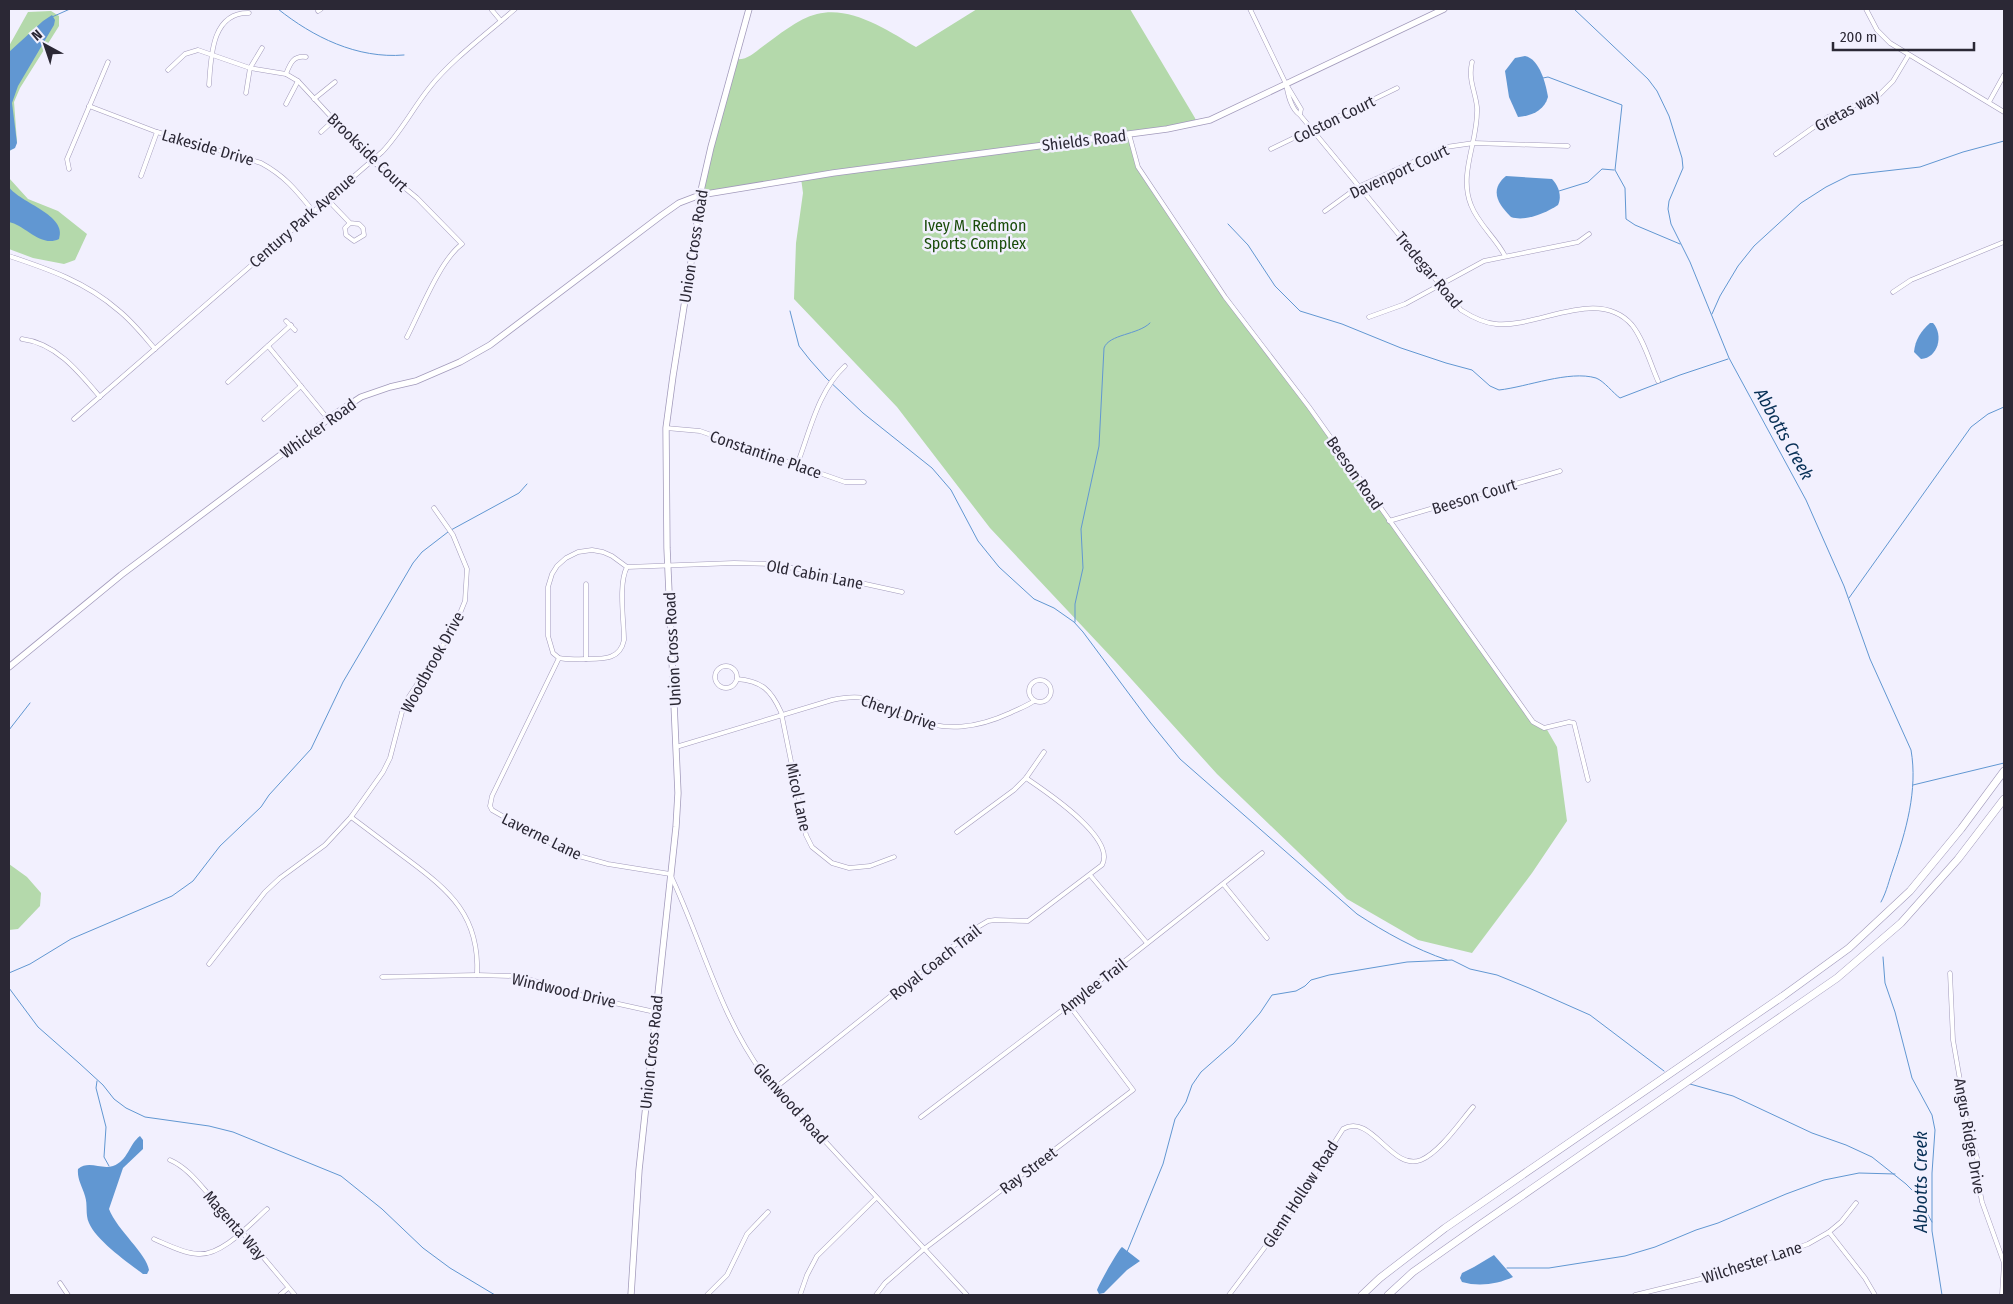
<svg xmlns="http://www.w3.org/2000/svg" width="2013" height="1304" viewBox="0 0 2013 1304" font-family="'Fira Sans Condensed',sans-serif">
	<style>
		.green { fill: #b4d9ab }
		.water { fill: #6197d2 }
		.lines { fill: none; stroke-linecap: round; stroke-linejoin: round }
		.stream { stroke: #6197d2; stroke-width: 1 }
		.street-casing { stroke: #a29abb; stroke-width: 5 }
		.secondary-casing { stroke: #a29abb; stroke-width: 7 }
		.highway-casing { stroke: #a29abb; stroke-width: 8 }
		.street { stroke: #fff; stroke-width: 4 }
		.secondary { stroke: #fff; stroke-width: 5.5 }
		.highway { stroke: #fff; stroke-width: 7 }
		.labels { text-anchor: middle; stroke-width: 5; stroke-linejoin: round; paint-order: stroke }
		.street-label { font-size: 16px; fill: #2b2835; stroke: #f2f0fe }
		.park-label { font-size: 16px; fill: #194c0a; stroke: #f2f0fe }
		.water-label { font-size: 18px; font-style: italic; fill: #083056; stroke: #f2f0fe }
	</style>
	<rect width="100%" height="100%" fill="#f2f0fe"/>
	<g class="green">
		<path d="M977,9h153l65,109 2,6 -68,10 9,33 87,130 84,110 224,315 13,6 11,19 10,74 -35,52 -60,80 -54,-13 -71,-41 -130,-125 -102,-113 -125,-133 -93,-121 -103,-108 2,-56 7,-50 -2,-15 -101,17 35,-136c11,2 19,-6 27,-12 17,-12 35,-28 55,-33 34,-9 72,17 99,33z"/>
		<polygon points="51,11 59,16 59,26 20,88 14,102 17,142 9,152 9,46 28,12"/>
		<polygon points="9,178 28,199 58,211 87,234 75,260 64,264 33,258 9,249"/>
		<polygon points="9,864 27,877 41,893 40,906 18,929 9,930"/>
	</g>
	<g class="water">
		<polygon points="52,15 55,20 54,25 18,86 12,103 17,143 15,148 9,151 9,52 43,21"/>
		<path d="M1525,56c15,3 21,29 23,41 -4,14 -17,19 -30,20l-9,-20 -4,-26 10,-13z"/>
		<path d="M1506,176l46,3c7,7 10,18 6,26 -12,8 -33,17 -47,12 -13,-13 -22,-27 -5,-41z"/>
		<path d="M9,187c11,16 59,28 50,52 -18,9 -34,-14 -50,-17z"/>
		<path d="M1930,323h3c11,12 5,35 -12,36l-7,-7c1,-12 7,-21 16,-29z"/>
		<path d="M140,1136l3,4v9l-20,19 -14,41c8,21 38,45 40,61l-2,4h-4c-16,-12 -47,-34 -54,-51 -4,-9 -1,-18 -4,-27 -3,-10 -8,-17 -7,-27 11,-9 23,1 35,-3 15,-5 16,-22 27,-30z"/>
		<path d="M1122,1247l18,14 -13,9 -23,23 -5,1 -2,-4c2,-6 21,-40 25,-43z"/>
		<path d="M1494,1255l19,22c-15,7 -34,10 -51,5l-2,-4 2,-5 12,-6z"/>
	</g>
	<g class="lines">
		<g class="stream">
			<path d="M278,9c35,28 79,50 126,46"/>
			<path d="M1574,9l74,70 9,12 12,25 13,42 1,10 -14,33 -1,8 3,15 19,38 39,96 77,142 38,86 26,73 41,91c7,40 -5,81 -18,119 -4,11 -6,22 -12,33"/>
			<polyline points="52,17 70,9"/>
			<polyline points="1543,78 1548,77 1622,105 1615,170 1625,188 1626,219 1635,225 1680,244"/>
			<polyline points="1559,191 1588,182 1602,169 1614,170"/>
			<path d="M1228,224l20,21 27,41 25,25 42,13 59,24 45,15 26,7 18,16 9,4c28,-3 70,-20 97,-12 8,3 17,15 24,20l60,-23 48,-16"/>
			<path d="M790,311l9,35 11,14 16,18 37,35 69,55 19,22 27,51 21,26 35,32 20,9 20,14 9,10 67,90 30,37 177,155c29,19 58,35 90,46"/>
			<polyline points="1712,314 1720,296 1738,266 1754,246 1801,203 1826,187 1850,175 1920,167 1963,152 2004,141"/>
			<polyline points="451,530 519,493 527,484"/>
			<polyline points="1849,598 1971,427 1988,414 2004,407"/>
			<path d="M1075,622v-18l8,-36 -2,-39 18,-83 5,-98c5,-14 34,-13 46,-25"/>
			<polyline points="9,730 30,703"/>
			<polyline points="1913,785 2004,763"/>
			<polyline points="1883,957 1885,983 1895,1012 1912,1078 1932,1115 1935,1130 1932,1173 1932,1231 1942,1295"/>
			<polyline points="9,973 30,964 71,939 172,896 193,881 220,846 261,807 269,795 311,749 343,682 413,563 422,552 448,532"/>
			<polyline points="9,988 38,1027 79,1063 103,1085 114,1099 126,1108 145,1117 209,1126 233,1132 341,1176 382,1209 423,1248 450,1268 495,1295"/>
			<polyline points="97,1081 96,1088 106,1127 104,1157 109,1166"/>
			<polyline points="1690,1084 1733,1096 1812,1133 1846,1145 1872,1157 1906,1184 1916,1194 1932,1222"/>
			<polyline points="1127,1252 1163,1164 1175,1119 1186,1102 1192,1085 1201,1072 1234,1043 1260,1013 1272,995 1296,991 1305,986 1311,980 1329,975 1407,962 1452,960 1470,969 1497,975 1529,988 1590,1015 1664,1071"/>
			<polyline points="1507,1268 1549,1268 1625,1256 1655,1247 1696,1230 1718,1223 1786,1194 1824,1180 1859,1173 1895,1174"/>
		</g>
		<g class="street-casing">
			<g id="street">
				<polyline points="491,9 501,21"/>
				<polyline points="1250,9 1286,84 1301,109 1300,114"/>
				<polyline points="1866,9 1877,30 1890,43 2004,112"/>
				<polyline points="318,11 321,9"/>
				<path d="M1472,62c-4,18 3,28 5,45 2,33 -19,66 -6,98 7,19 25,33 34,51"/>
				<path d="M168,70l17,-16 13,-4 52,18 36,6 12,7 73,79 46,38 45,46c-22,16 -42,68 -55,93"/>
				<path d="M286,74c4,-10 7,-19 20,-17"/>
				<path d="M1286,84c2,11 5,25 14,31l161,195c11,7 22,13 35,14 43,4 102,-38 136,1 12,15 18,38 26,56"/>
				<path d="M209,85c2,-27 2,-73 40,-72"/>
				<polyline points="246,93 250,68 262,48"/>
				<polyline points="314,99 335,82"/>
				<polyline points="1989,102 2004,75"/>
				<polyline points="286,104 298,81"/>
				<path d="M89,106l68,26 104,31c24,13 35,27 52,48"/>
				<polyline points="321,132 334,120"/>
				<polyline points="1129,134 1138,167 1225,297 1309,407 1533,722 1544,728 1569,722 1574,723 1588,780"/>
				<polyline points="1271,149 1397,88"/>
				<polyline points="1776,154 1828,117 1879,95 1893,81 1908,56"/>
				<polyline points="69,169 67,159 108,62"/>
				<polyline points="141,176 157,132"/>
				<polyline points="327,199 350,223 359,224 363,228 364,235 354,241 346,235 345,228 350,223"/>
				<polyline points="1325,211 1358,187 1446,147 1474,143 1568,146"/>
				<path d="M9,256c39,13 77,26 109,54 14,11 25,25 37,39"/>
				<polyline points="1893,292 1911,280 2004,242"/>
				<polyline points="1369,317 1405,304 1484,261 1578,242 1589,234"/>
				<polyline points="286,321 295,330"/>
				<path d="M22,339c34,4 57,33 78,58"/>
				<polyline points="268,346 328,419"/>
				<polyline points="228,382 291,325"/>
				<path d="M74,419l308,-267c19,-20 31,-44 48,-65 21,-27 59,-55 85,-78"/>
				<polyline points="264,419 301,386"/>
				<polyline points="666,428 700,431 845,482 864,482"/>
				<path d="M797,465c13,-34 21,-74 48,-99"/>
				<polyline points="1389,521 1560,471"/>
				<path d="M627,567c-9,17 -3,53 -3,73 -4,20 -21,19 -38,19 -9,0 -18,1 -27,-1l-6,-5 -5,-17v-49l4,-13 5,-8 9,-8 12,-6 14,-2 11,2 9,4 15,11 107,-4 40,1 128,28"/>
				<polyline points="586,584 586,659"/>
				<path d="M559,658l-67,138 -2,10 2,4 56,32 27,13 33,9 62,10c32,67 49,140 93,200l204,221"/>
				<circle cx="726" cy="677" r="11"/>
				<path d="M737,679c25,2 34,11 44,33l25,123 6,12 20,16 17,5 21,-2 24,-9"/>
				<circle cx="1040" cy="691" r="11"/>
				<path d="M676,747l156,-47c42,-9 46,6 81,19 34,13 64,9 97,-6 8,-4 17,-7 24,-12"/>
				<path d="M351,817c19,14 37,28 56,42 43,32 73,57 70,116"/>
				<polyline points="957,832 1014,790 1026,778 1044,752"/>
				<polyline points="1090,875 1147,943"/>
				<polyline points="1224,885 1267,938"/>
				<polyline points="209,964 265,892 280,878 325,845 351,817 383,772 390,758 402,712 408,698 454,628 465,601 467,569 453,535 434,508"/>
				<polyline points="1950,973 1953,1040 1968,1126 1977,1158 1978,1181 1982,1202 2004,1263 2002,1295"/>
				<polyline points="382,977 477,975 513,976 531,980 587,997 655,1012"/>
				<path d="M775,1088l201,-160 12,-7 7,-1 33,1 74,-56c15,-27 -57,-74 -76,-87"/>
				<polyline points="921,1117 1069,1005 1262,853"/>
				<path d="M170,1160c18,8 29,24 42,38 29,32 56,65 83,97"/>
				<polyline points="1829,1232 1865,1278 1875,1295"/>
				<path d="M154,1239c14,6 29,14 44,15 24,2 52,-30 69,-45"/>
				<polyline points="60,1283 68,1295"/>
				<polyline points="280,1295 288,1288"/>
				<polyline points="707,1295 727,1275 747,1234 768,1212"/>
				<polyline points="800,1295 807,1275 817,1256 876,1198"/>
				<polyline points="876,1295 885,1283 924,1249 1133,1090 1069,1005"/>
				<path d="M1229,1295l54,-72 60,-94c28,-17 49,43 78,31 19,-8 39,-38 52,-53"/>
				<polyline points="1635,1295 1737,1270 1808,1244 1829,1232 1841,1222 1856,1203"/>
			</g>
		</g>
		<g class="secondary-casing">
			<g id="secondary">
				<polyline points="9,667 121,575 335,414 361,397 390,387 416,381 460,362 490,345 662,215 679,203 700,195 833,173 1167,129 1210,120 1444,9"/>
				<polyline points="631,1295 639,1170 676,827 678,793 667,548 666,428 673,376 697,224 700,195 711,147 749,9"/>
			</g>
		</g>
		<g class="highway-casing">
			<g id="highway">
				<polyline points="1362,1295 1380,1278 1445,1228 1783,996 1849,948 1910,891 1961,829 2004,771"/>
				<polyline points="1388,1295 1413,1272 1481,1224 1837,978 1901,923 1958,859 2004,799"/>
			</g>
		</g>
		<use href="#street" class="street"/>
		<use href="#secondary" class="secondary"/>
		<use href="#highway" class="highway"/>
	</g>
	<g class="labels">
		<g class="street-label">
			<text transform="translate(1847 110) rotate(-28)" y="6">Gretas way</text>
			<text transform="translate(1334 119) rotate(-26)" y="6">Colston Court</text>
			<text transform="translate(1084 140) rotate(-7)" y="6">Shields Road</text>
			<text transform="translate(208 147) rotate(16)" y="6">Lakeside Drive</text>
			<text transform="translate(368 152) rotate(44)" y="6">Brookside Court</text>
			<text transform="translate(1399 171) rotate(-25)" y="6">Davenport Court</text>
			<text transform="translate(302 220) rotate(-41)" y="6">Century Park Avenue</text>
			<text transform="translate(693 246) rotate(-81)" y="6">Union Cross Road</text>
			<text transform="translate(1429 270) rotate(50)" y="6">Tredegar Road</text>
			<text transform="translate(318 428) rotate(-36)" y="6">Whicker Road</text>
			<text transform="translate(766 454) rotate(19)" y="6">Constantine Place</text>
			<text transform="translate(1355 473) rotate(55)" y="6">Beeson Road</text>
			<text transform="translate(1474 496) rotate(-17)" y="6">Beeson Court</text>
			<text transform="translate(815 574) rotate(11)" y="6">Old Cabin Lane</text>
			<text transform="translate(672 649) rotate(-93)" y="6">Union Cross Road</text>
			<text transform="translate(432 662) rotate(-61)" y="6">Woodbrook Drive</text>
			<text transform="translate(899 712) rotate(19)" y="6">Cheryl Drive</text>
			<text transform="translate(799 797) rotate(78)" y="6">Micol Lane</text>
			<text transform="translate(542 836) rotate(26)" y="6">Laverne Lane</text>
			<text transform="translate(935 962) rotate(-38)" y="6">Royal Coach Trail</text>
			<text transform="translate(1093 986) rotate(-38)" y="6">Amylee Trail</text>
			<text transform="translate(564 990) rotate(13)" y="6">Windwood Drive</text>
			<text transform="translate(651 1052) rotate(-84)" y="6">Union Cross Road</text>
			<text transform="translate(791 1103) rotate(48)" y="6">Glenwood Road</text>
			<text transform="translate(1970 1136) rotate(80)" y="6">Angus Ridge Drive</text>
			<text transform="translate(1028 1170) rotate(-37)" y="6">Ray Street</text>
			<text transform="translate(1300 1194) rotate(-57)" y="6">Glenn Hollow Road</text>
			<text transform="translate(235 1225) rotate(49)" y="6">Magenta Way</text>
			<text transform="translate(1752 1262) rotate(-18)" y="6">Wilchester Lane</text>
		</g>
		<g class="park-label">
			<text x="975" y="231">Ivey M. Redmon<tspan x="975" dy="18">Sports Complex</tspan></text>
		</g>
		<g class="water-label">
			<text transform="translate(1784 434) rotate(61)" y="6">Abbotts Creek</text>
			<text transform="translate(1921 1182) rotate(-90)" y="6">Abbotts Creek</text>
		</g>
	</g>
	<rect width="2013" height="1304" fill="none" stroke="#2b2835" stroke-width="20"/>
	<g transform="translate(45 45) rotate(320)" stroke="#f2f0fe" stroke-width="4" paint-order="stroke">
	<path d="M0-4L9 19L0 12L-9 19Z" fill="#2b2835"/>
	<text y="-8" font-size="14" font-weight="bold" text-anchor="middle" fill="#2b2835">N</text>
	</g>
	<path d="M1833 42v8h141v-8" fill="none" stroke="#2b2835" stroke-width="2.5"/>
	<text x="1840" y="42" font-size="15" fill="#2b2835" stroke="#f2f0fe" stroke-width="4" paint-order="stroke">200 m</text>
</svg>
